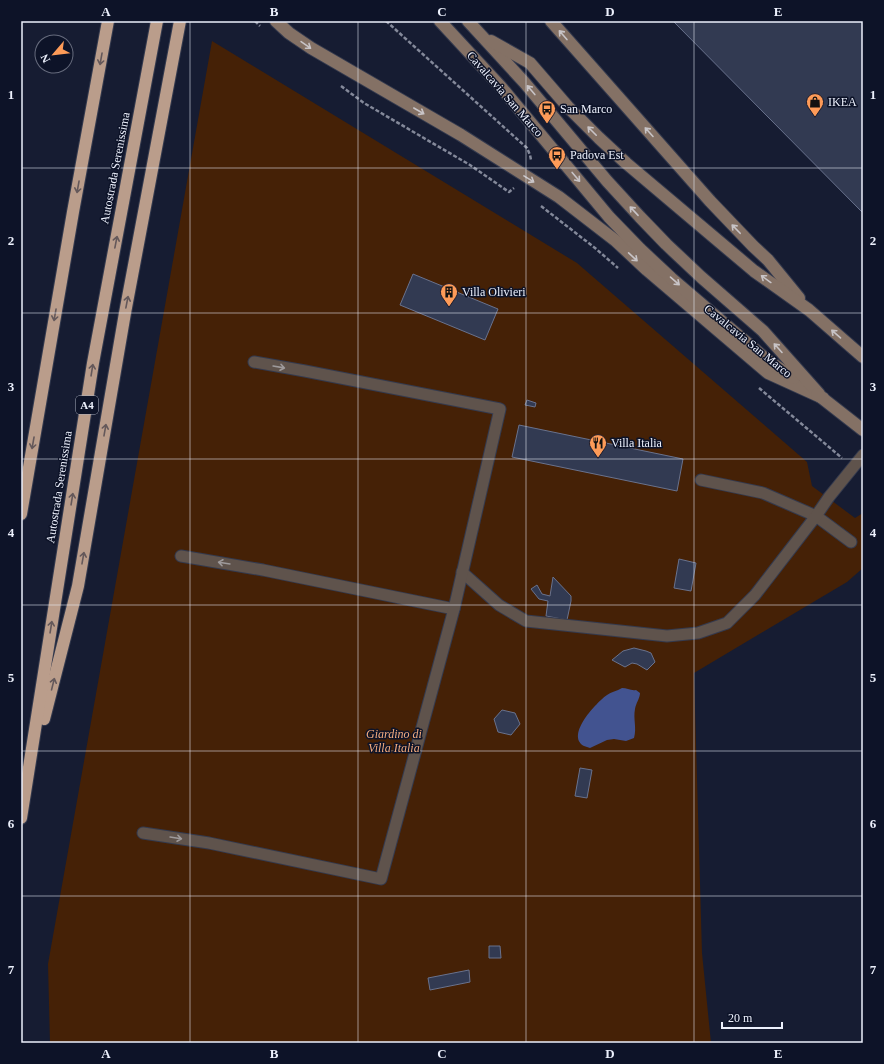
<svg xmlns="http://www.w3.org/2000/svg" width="884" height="1064" viewBox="0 0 884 1064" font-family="Georgia,serif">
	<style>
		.green { fill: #452106 }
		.water { fill: #425390 }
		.building { fill: #323a52; stroke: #69728d }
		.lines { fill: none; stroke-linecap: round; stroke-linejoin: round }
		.lane-casing { stroke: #343a4e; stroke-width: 13 }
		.secondary-casing { stroke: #343a4e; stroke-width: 14 }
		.highway-casing { stroke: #343a4e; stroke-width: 14 }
		.path { stroke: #84899a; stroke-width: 2.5; stroke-dasharray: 4 2; stroke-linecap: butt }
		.lane { stroke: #5f534c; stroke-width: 11 }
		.secondary { stroke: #847165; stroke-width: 12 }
		.highway { stroke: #ba9d8b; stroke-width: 12 }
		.oneway { stroke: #c8c4c7 }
		.oneway2 { stroke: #64585a }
		.oneway3 { stroke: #9e9a9b }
		.grid { fill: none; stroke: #ecf0fc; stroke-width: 1; stroke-opacity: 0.55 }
		.labels { text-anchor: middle; stroke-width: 3; stroke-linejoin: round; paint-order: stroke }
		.shield { fill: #0d1328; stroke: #a9aebc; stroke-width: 1 }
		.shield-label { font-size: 11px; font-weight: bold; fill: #ecf0fc }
		.street-label { font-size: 12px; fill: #ecf0fc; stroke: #0d1328 }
		.poi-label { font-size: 12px; fill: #ecf0fc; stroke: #0d1328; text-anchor: start }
		.park-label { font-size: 12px; font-style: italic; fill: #f6ad7f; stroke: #0d1328 }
		.neatline { fill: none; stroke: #ecf0fc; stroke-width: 1.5 }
		.grid-label { font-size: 13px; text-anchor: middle; font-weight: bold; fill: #ecf0fc }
	</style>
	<rect width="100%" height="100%" fill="#161c32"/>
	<polygon class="green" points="212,41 577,263 807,462 812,486 855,518 863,513 863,568 847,582 694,673 702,953 711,1043 50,1043 48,964"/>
	<path class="water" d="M622,688c5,0 9,3 14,2l4,3c0,5 -4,10 -5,16 -2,10 2,19 -1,29l-8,3 -12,-2 -7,1 -17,8c-2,-1 -4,-1 -6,-2 -19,-11 13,-44 23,-51 4,-3 10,-4 15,-7z"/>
	<g class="building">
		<polygon points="673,21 863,21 863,213"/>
		<polygon points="413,274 498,309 485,340 400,305"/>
		<polygon points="527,400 536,403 535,407 525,405"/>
		<polygon points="519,425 683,459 677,491 512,457"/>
		<polygon points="679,559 696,563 691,591 674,588"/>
		<polygon points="553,577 571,596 571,601 567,620 546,616 548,601 539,599 531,589 537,585 542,594 550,596"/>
		<polygon points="634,648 646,651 651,653 655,662 647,670 637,664 632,663 625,667 612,660 623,651"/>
		<polygon points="502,710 515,713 520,724 511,735 498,732 494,719"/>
		<polygon points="580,768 592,770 587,798 575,796"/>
		<polygon points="489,946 500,946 501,958 489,958"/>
		<polygon points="469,970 470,982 430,990 428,978"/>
	</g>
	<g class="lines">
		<g class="lane-casing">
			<g id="lane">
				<polyline points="701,480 763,493 816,516 851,542"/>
				<polyline points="181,556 263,570 454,609"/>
				<polyline points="462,572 499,605 526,621 667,636 698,633 727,623 755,595 816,516 829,497 863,455"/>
				<polyline points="143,833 209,843 381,879 454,609 500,409 305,371 254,362"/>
			</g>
		</g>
		<g class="secondary-casing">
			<g id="secondary">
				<polyline points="276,21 289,33 311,48 461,135 559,197 616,241 647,270 768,373 823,398"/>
				<polyline points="440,21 501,87 609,217 640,249 671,278 767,360 794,378"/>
				<polyline points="468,21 524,82 607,181 640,217 666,244 701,277 763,331 819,394"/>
				<polyline points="551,21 710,201 753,246 768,260 799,298"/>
				<polyline points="491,41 530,63 568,107 599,138 626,163 754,271 809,310 863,357"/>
				<polyline points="817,394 863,430"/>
			</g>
		</g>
		<g class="highway-casing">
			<g id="highway">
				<polyline points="21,514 73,212 108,21"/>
				<polyline points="44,719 78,586 125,313 180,21"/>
				<polyline points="21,818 93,363 157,21"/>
			</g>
		</g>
		<g class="path">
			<polyline points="255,21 260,26"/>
			<polyline points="386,21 527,148 530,155 531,160"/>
			<polyline points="341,86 364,103 470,165 509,192 514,188"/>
			<polyline points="541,206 595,248 618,268"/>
			<polyline points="759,388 842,458"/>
		</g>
		<use href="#lane" class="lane"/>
		<use href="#secondary" class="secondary"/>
		<use href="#highway" class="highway"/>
	</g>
	<defs><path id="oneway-shaft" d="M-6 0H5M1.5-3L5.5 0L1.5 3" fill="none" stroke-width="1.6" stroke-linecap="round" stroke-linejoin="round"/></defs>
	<g class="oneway">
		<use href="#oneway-shaft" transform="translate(563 35) rotate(-131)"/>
		<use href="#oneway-shaft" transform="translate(306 45) rotate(35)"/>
		<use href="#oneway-shaft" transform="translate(531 90) rotate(-130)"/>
		<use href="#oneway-shaft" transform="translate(419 111) rotate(30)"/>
		<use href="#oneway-shaft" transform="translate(592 131) rotate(-135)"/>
		<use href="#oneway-shaft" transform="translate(649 132) rotate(-132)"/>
		<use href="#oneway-shaft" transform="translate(576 177) rotate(50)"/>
		<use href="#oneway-shaft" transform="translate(529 179) rotate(32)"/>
		<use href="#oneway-shaft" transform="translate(634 211) rotate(-133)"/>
		<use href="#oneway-shaft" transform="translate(736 229) rotate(-134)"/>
		<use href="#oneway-shaft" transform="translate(633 257) rotate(43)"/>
		<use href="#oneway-shaft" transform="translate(766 279) rotate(-144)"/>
		<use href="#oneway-shaft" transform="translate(675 281) rotate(41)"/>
		<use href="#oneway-shaft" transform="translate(836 334) rotate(-139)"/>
		<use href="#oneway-shaft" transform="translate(778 348) rotate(-132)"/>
	</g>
	<g class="oneway2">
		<use href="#oneway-shaft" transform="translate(101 59) rotate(100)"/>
		<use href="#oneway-shaft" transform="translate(78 187) rotate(100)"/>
		<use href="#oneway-shaft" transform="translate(116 242) rotate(-79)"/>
		<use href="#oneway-shaft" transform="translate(127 302) rotate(-79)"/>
		<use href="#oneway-shaft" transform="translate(55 315) rotate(100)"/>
		<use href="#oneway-shaft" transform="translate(92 370) rotate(-81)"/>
		<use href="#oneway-shaft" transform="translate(105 430) rotate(-80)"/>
		<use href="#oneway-shaft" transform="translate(33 443) rotate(100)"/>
		<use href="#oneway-shaft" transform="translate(72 499) rotate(-81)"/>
		<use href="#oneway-shaft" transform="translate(83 558) rotate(-80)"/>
		<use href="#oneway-shaft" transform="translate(51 627) rotate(-81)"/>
		<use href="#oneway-shaft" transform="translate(53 684) rotate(-76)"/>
	</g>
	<g class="oneway3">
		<use href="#oneway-shaft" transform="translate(279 367) rotate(10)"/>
		<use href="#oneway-shaft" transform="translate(224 563) rotate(-171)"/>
		<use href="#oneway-shaft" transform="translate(176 838) rotate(9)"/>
	</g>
	<path class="grid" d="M190,21v1022M358,21v1022M526,21v1022M694,21v1022M21,168h842M21,313h842M21,459h842M21,605h842M21,751h842M21,896h842"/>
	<defs>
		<g id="shop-pin" transform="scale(0.9)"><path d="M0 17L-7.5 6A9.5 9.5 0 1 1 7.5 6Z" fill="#fe9b58" stroke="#0d1328"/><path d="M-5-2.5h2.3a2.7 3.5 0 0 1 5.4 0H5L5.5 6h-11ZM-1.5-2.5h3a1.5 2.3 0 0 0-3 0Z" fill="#111"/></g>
		<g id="bus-pin" transform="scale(0.9)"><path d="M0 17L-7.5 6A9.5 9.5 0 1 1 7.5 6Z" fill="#fe9b58" stroke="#0d1328"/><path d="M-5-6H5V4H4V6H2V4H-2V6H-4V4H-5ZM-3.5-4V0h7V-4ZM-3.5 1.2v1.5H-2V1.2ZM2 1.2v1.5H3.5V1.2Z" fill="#111"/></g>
		<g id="building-pin" transform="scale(0.9)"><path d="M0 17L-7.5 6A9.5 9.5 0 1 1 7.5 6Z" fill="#fe9b58" stroke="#0d1328"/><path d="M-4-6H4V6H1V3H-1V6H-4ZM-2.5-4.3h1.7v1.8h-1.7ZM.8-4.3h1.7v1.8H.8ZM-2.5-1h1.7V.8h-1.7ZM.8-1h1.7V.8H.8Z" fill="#111"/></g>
		<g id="restaurant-pin" transform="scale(0.9)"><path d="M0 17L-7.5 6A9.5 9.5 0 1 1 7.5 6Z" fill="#fe9b58" stroke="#0d1328"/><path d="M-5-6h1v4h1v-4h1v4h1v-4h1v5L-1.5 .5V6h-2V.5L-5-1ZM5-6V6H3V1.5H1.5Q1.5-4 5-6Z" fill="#111"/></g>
	</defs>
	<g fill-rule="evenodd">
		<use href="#shop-pin" x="815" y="102"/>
		<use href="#bus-pin" x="547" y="109"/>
		<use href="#bus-pin" x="557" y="155"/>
		<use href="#building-pin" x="449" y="292"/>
		<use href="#restaurant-pin" x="598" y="443"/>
	</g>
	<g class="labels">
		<rect class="shield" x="76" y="396" width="22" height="18" rx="3"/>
		<g class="shield-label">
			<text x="87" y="409">A4</text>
		</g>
		<g class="street-label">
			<text transform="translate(505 94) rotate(49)" y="4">Cavalcavia San Marco</text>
			<text transform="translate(115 168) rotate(-79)" y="4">Autostrada Serenissima</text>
			<text transform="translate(748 341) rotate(39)" y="4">Cavalcavia San Marco</text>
			<text transform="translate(59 487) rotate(-81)" y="4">Autostrada Serenissima</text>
		</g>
		<g class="poi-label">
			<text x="828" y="106">IKEA</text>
			<text x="560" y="113">San Marco</text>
			<text x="570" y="159">Padova Est</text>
			<text x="462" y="296">Villa Olivieri</text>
			<text x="611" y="447">Villa Italia</text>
		</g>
		<g class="park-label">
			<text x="394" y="738">Giardino di<tspan x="394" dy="14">Villa Italia</tspan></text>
		</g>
	</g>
	<rect width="884" height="1064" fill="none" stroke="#0d1328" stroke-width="44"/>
	<g transform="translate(54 54) rotate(242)"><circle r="19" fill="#0d1328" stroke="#666b7d"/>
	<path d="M0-3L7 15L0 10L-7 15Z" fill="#fe9b58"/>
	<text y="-6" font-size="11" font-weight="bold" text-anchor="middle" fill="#ecf0fc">N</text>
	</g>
	<path d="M722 1022v6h60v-6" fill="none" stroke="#ecf0fc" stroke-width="2"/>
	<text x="728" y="1022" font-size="12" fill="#ecf0fc" stroke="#0d1328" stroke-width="3" paint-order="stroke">20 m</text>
	<rect x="22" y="22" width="840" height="1020" class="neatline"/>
	<g class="grid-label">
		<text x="106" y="16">A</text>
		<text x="274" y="16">B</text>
		<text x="442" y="16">C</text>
		<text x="610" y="16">D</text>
		<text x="778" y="16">E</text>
		<text x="11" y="99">1</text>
		<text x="873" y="99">1</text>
		<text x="11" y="245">2</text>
		<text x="873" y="245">2</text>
		<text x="11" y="391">3</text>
		<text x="873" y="391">3</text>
		<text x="11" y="537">4</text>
		<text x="873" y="537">4</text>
		<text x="11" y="682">5</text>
		<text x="873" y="682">5</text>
		<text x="11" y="828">6</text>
		<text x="873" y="828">6</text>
		<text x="11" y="974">7</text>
		<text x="873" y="974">7</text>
		<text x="106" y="1058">A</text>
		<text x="274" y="1058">B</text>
		<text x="442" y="1058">C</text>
		<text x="610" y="1058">D</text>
		<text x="778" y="1058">E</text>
	</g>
</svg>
